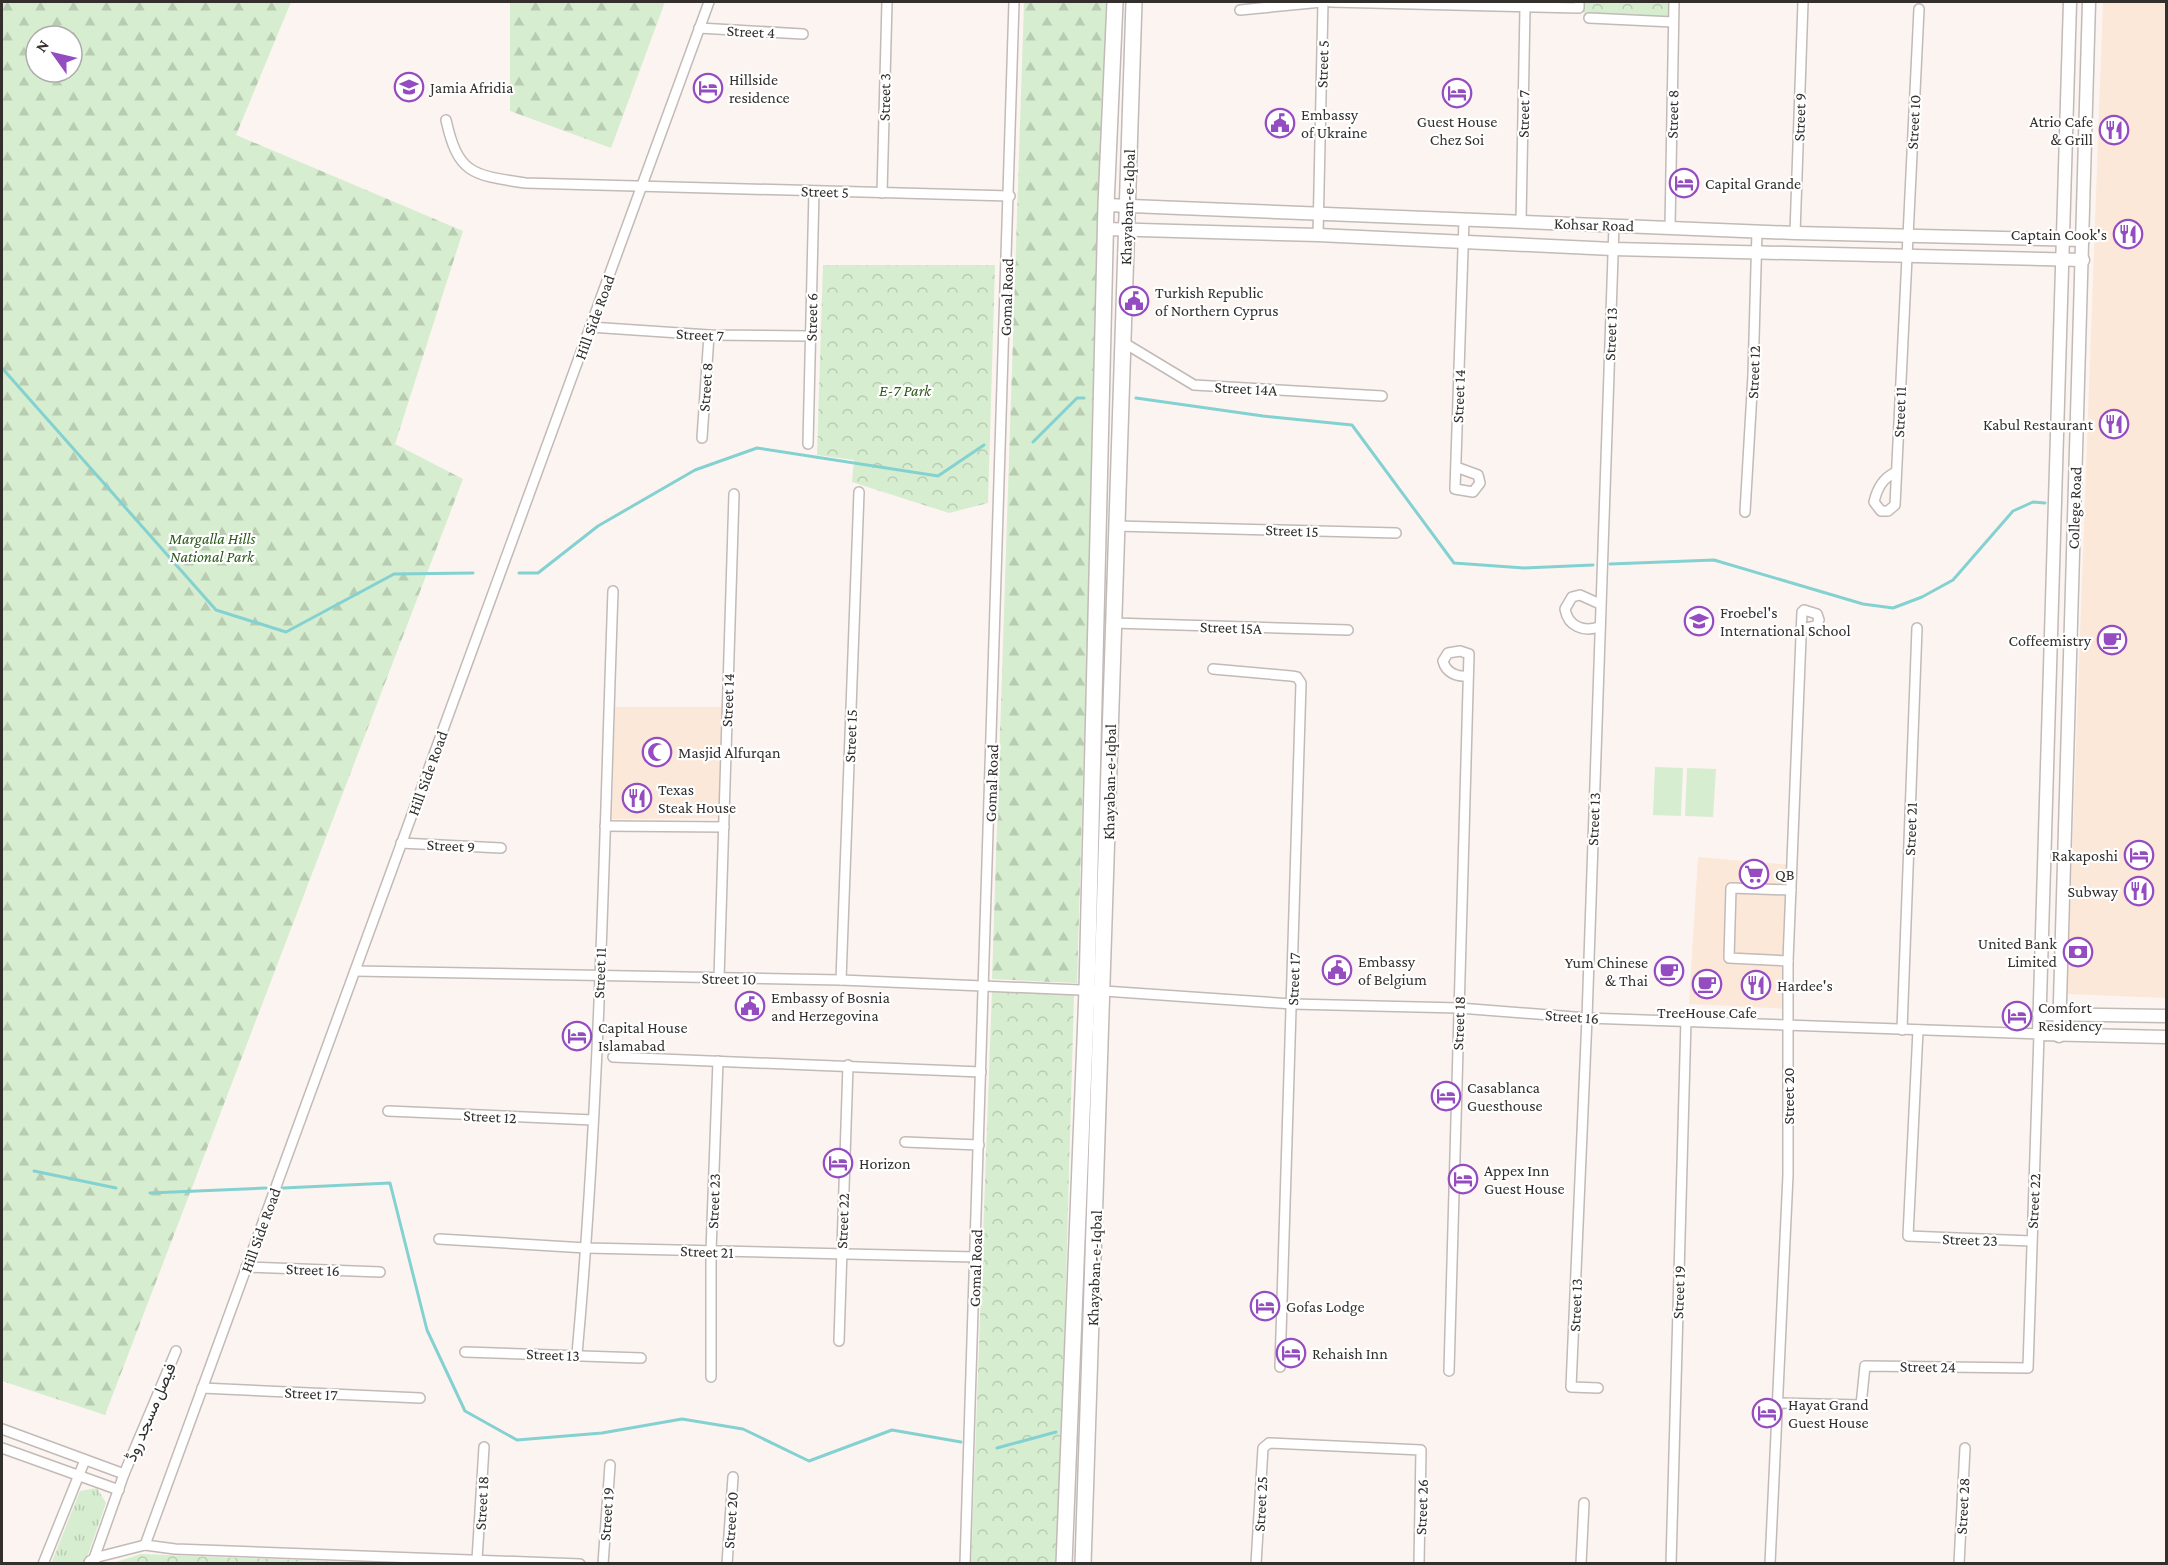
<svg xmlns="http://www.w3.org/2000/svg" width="2168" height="1565" viewBox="0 0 2168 1565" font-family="'Crimson Pro',Vazirmatn,serif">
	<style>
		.commercial { fill: #fbe8d8 }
		.grass { fill: url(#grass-tufts) }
		.forest { fill: url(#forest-firs); fill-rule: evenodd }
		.park { fill: url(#park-crowns) }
		.garden { fill: #d6edcf }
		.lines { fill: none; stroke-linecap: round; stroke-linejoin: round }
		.stream { stroke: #84d1d1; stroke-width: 3 }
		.minor-casing { stroke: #c2bab7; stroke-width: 12 }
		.tertiary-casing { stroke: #c2bab7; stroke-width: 15 }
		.primary-casing { stroke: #c2bab7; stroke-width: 18 }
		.minor { stroke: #fff; stroke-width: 9 }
		.tertiary { stroke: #fff; stroke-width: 12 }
		.primary { stroke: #fff; stroke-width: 15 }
		.labels { text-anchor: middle; stroke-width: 4.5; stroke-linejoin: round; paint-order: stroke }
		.street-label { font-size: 16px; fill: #322f2d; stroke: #fff }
		.poi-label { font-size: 16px; fill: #322f2d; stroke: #fff; text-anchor: start }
		.park-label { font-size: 16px; font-style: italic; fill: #2a5819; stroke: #fff }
	</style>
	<defs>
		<pattern id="grass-tufts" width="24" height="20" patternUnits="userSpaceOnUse" patternTransform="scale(1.5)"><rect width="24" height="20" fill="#d6edcf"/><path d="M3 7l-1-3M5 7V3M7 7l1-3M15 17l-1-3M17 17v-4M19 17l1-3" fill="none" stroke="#b8ccb2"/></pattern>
		<pattern id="forest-firs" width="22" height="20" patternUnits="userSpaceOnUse" patternTransform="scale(1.5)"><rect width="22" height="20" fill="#d6edcf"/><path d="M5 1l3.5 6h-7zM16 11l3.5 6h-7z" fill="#b8ccb2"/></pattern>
		<pattern id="park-crowns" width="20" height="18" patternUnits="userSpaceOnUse" patternTransform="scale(1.5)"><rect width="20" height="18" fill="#d6edcf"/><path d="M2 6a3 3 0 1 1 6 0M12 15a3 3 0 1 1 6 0" fill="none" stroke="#b8ccb2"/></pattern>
	</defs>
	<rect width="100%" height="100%" fill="#fcf4f0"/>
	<g class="commercial">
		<polygon points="2103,2 2166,2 2166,998 2067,994"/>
		<polygon points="615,707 723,707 720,818 612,819"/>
		<polygon points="1698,857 1793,865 1789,1009 1689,1004"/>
	</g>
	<polygon class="grass" points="97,1488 106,1503 85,1563 51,1564 80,1491"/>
	<g class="forest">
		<path d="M2,2h289l-55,133 227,96 -68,213 68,35 -358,936 -103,-34zM36,36h36v36h-36z"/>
		<polygon points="510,2 665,2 611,148 510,111"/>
		<polygon points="1024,2 1106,2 1077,983 992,979"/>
	</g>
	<g class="park">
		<polygon points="1579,2 1674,2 1673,22 1589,18 1579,8"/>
		<polygon points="823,265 995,265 988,503 949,513 852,482 854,460 817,455"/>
		<polygon points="992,991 1074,995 1058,1563 971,1564"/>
		<polygon points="141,1554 375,1563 113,1563"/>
	</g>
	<g class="garden">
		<polygon points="1655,767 1683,768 1681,816 1653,815"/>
		<polygon points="1687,768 1716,769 1713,817 1685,816"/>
	</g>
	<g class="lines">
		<g class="stream">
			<polyline points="2,368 216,610 286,632 394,574 473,573"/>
			<polyline points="1136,398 1263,416 1352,425 1454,563 1524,568 1593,565"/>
			<polyline points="1033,442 1077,398 1084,398"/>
			<polyline points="1610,564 1714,560 1863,604 1893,608 1922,597 1953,580 2013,511 2033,502 2045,503"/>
			<polyline points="519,573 538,573 598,526 695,470 757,448 938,476 984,445"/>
			<polyline points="34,1171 116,1188"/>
			<polyline points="283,1188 390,1183 427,1330 465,1411 517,1440 602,1433 682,1419 743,1429 809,1461 892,1430 961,1442"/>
			<polyline points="150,1193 266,1188"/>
			<polyline points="997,1448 1056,1432"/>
		</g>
		<g class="minor-casing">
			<g id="minor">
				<polyline points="1330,2 1579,8 1579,2"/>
				<polyline points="1240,10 1322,2"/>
				<polyline points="1589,18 1673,22"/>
				<polyline points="699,28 803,34"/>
				<path d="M446,120c12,54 26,55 79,63l485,13"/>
				<polyline points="882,193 887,2"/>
				<polyline points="1521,221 1525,8"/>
				<polyline points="1670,227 1674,2"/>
				<polyline points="1795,233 1803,2"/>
				<polyline points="1318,235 1323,2"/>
				<polyline points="590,327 709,335 810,336"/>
				<polyline points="1121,341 1194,385 1382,396"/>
				<polyline points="702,438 709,335"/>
				<polyline points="808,444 814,191"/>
				<polyline points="1456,467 1478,475 1480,483 1473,492 1455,489 1464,220"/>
				<path d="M1894,473c-12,6 -17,16 -20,29l7,9h7l7,-6 24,-496"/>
				<polyline points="1745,512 1753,375 1757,231"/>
				<polyline points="1116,526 1396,533"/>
				<polyline points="1113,623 1348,630"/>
				<path d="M1599,627c-15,5 -31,0 -34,-18l7,-12 8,-2 20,9"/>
				<polyline points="1213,669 1291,676 1297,677 1301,683 1280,1367"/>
				<polyline points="605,826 724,827"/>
				<polyline points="401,843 501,848"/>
				<polyline points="1788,961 1729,958 1731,888 1791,890"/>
				<polyline points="355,971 841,980 1104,991 1292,1004 1459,1008 1587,1018 2039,1034 2028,1368 1865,1366 1861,1405 1776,1403"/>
				<polyline points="719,978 734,494"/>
				<polyline points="841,980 859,492"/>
				<polyline points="1902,1030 1917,628"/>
				<polyline points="1918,1030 1908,1236 2031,1241"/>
				<polyline points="613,1057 981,1072"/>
				<polyline points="388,1111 593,1120"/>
				<polyline points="905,1142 979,1145"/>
				<polyline points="439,1239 586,1248 975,1257"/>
				<polyline points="246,1267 380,1272"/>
				<polyline points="839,1341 848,1065"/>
				<polyline points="465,1352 641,1358"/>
				<path d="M577,1354c23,-253 27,-509 36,-763"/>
				<path d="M1449,1371l20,-717 -9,-3 -12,2 -5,8c3,12 14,16 25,15"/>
				<polyline points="711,1377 711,1251 718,1061"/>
				<polyline points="202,1388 420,1398"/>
				<polyline points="1598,1388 1571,1387 1587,1018 1614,226"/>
				<polyline points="2,1429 124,1474"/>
				<polyline points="2,1448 119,1490"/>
				<polyline points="145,1545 709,2"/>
				<polyline points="145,1545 175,1549 580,1564"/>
				<polyline points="94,1558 145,1545"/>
				<polyline points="477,1560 484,1447"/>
				<polyline points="43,1564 85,1460"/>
				<polyline points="92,1564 124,1474 176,1351"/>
				<polyline points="603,1564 610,1465"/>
				<polyline points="727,1564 733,1477"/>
				<polyline points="965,1564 1014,2"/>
				<polyline points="1256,1564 1263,1448 1269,1443 1421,1450 1419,1564"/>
				<polyline points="1581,1564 1584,1503"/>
				<polyline points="1671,1564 1686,1020"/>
				<polyline points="1770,1564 1788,1175 1788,961 1802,612 1804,610 1817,614 1819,620 1816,626 1801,629"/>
				<polyline points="1959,1564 1965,1448"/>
			</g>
		</g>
		<g class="tertiary-casing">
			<g id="tertiary">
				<polyline points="2070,2 2039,1034 2166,1037"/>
				<polyline points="1106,205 1795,233 2083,240"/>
				<polyline points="1105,229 1318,235 1613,249 2083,260"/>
				<polyline points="2039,1014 2166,1016"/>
				<polyline points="2059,1036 2089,2"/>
			</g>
		</g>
		<g class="primary-casing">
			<g id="primary">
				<polyline points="92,1564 92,1563"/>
				<polyline points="1064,1564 1087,990 1106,205 1115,2"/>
				<path d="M1083,1564c19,-521 33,-1042 51,-1562"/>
			</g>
		</g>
		<use href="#minor" class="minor"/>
		<use href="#tertiary" class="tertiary"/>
		<use href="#primary" class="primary"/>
	</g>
	<defs>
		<g id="school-ring" transform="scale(1.5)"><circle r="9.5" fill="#fff" stroke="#944cc0" stroke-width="1.5"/><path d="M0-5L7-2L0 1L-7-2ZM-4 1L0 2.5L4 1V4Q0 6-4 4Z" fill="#944cc0"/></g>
		<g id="hotel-ring" transform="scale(1.5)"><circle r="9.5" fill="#fff" stroke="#944cc0" stroke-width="1.5"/><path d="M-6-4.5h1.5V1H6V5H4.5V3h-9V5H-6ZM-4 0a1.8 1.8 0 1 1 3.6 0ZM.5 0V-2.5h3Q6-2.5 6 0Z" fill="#944cc0"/></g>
		<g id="civic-ring" transform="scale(1.5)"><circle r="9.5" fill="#fff" stroke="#944cc0" stroke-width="1.5"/><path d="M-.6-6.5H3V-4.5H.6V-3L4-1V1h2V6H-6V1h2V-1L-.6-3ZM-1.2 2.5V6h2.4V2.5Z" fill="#944cc0"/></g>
		<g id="restaurant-ring" transform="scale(1.5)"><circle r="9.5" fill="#fff" stroke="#944cc0" stroke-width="1.5"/><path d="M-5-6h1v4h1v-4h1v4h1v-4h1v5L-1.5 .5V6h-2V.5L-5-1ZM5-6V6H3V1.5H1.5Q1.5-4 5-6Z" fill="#944cc0"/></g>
		<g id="cafe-ring" transform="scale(1.5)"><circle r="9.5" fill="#fff" stroke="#944cc0" stroke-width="1.5"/><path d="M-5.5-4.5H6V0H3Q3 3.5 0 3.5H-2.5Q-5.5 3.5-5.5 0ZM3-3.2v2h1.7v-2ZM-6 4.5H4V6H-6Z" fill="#944cc0"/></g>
		<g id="mosque-ring" transform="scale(1.5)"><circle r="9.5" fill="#fff" stroke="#944cc0" stroke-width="1.5"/><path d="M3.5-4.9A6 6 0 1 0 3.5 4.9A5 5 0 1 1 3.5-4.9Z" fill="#944cc0"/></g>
		<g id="supermarket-ring" transform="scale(1.5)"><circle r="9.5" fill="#fff" stroke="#944cc0" stroke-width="1.5"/><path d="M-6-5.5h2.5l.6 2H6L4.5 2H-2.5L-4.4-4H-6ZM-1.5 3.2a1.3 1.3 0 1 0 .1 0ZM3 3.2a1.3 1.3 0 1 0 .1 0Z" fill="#944cc0"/></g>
		<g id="bank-ring" transform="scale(1.5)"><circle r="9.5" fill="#fff" stroke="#944cc0" stroke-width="1.5"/><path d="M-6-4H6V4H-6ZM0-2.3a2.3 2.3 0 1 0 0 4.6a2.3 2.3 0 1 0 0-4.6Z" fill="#944cc0"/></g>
	</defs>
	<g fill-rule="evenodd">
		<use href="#school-ring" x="409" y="87"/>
		<use href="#hotel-ring" x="708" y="88"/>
		<use href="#hotel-ring" x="1457" y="93"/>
		<use href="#civic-ring" x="1280" y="123"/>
		<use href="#restaurant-ring" x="2114" y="130"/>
		<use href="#hotel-ring" x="1684" y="183"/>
		<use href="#restaurant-ring" x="2128" y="234"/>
		<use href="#civic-ring" x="1134" y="301"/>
		<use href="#restaurant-ring" x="2114" y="424"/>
		<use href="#school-ring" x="1699" y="621"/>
		<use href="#cafe-ring" x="2112" y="640"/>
		<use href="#mosque-ring" x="657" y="752"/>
		<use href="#restaurant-ring" x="637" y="798"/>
		<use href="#hotel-ring" x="2139" y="855"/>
		<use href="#supermarket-ring" x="1754" y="874"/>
		<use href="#restaurant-ring" x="2139" y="891"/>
		<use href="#bank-ring" x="2078" y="952"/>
		<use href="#civic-ring" x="1337" y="970"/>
		<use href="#cafe-ring" x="1669" y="971"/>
		<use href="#cafe-ring" x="1707" y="984"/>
		<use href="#restaurant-ring" x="1756" y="985"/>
		<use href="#civic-ring" x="750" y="1006"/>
		<use href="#hotel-ring" x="2017" y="1016"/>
		<use href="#hotel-ring" x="577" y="1036"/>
		<use href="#hotel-ring" x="1446" y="1096"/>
		<use href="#hotel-ring" x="838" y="1163"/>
		<use href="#hotel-ring" x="1463" y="1179"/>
		<use href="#hotel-ring" x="1265" y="1306"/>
		<use href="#hotel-ring" x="1291" y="1353"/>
		<use href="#hotel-ring" x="1767" y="1413"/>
	</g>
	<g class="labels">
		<g class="street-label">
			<text transform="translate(751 31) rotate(3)" y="6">Street 4</text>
			<text transform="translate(1322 64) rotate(-88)" y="6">Street 5</text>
			<text transform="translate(884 97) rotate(-89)" y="6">Street 3</text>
			<text transform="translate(1523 114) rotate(-89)" y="6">Street 7</text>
			<text transform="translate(1672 114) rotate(-89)" y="6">Street 8</text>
			<text transform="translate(1799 117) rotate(-88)" y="6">Street 9</text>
			<text transform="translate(1913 122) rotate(-87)" y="6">Street 10</text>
			<text transform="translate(825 191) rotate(2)" y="6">Street 5</text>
			<text transform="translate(1127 207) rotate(-88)" y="6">Khayaban-e-Iqbal</text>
			<text transform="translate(1594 224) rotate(2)" y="6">Kohsar Road</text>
			<text transform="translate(1006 297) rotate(-88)" y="6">Gomal Road</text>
			<text transform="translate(594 317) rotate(-70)" y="6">Hill Side Road</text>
			<text transform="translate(811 317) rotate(-89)" y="6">Street 6</text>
			<text transform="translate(700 334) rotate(3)" y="6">Street 7</text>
			<text transform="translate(1610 334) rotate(-88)" y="6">Street 13</text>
			<text transform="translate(1753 372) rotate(-88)" y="6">Street 12</text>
			<text transform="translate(705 387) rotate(-86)" y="6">Street 8</text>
			<text transform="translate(1246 388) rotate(3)" y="6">Street 14A</text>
			<text transform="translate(1458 396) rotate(-88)" y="6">Street 14</text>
			<text transform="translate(1899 412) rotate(-88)" y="6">Street 11</text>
			<text transform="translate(2074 508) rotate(-88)" y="6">College Road</text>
			<text transform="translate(1292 530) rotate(2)" y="6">Street 15</text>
			<text transform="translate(1231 627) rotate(2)" y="6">Street 15A</text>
			<text transform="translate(727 700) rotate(-88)" y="6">Street 14</text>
			<text transform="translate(850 736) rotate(-88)" y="6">Street 15</text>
			<text transform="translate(427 773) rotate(-70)" y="6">Hill Side Road</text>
			<text transform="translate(1109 782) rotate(-89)" y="6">Khayaban-e-Iqbal</text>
			<text transform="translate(991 783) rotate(-88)" y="6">Gomal Road</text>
			<text transform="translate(1593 819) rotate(-88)" y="6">Street 13</text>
			<text transform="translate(1910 829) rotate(-88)" y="6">Street 21</text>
			<text transform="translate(451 845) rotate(3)" y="6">Street 9</text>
			<text transform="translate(599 973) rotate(-88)" y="6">Street 11</text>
			<text transform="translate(729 978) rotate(1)" y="6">Street 10</text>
			<text transform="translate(1293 979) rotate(-88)" y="6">Street 17</text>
			<text transform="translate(1572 1016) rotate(4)" y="6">Street 16</text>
			<text transform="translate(1458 1023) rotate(-88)" y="6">Street 18</text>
			<text transform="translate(1788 1096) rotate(-90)" y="6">Street 20</text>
			<text transform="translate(490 1116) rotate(3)" y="6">Street 12</text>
			<text transform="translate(713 1201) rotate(-88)" y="6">Street 23</text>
			<text transform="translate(2033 1201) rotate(-87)" y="6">Street 22</text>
			<text transform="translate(842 1221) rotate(-88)" y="6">Street 22</text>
			<text transform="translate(260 1230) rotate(-70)" y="6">Hill Side Road</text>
			<text transform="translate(1970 1239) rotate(2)" y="6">Street 23</text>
			<text transform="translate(707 1251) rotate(2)" y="6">Street 21</text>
			<text transform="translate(975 1268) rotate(-88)" y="6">Gomal Road</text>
			<text transform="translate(1094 1268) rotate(-88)" y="6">Khayaban-e-Iqbal</text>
			<text transform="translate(313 1269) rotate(2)" y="6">Street 16</text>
			<text transform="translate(1678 1292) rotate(-88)" y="6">Street 19</text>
			<text transform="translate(1575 1305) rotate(-88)" y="6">Street 13</text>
			<text transform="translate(553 1354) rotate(2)" y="6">Street 13</text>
			<text transform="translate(1928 1366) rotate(1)" y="6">Street 24</text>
			<text transform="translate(311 1393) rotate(3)" y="6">Street 17</text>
			<text transform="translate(150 1412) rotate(-67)" y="6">فیصل مسجد روڈ</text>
			<text transform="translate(481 1503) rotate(-87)" y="6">Street 18</text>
			<text transform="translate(1260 1504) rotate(-87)" y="6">Street 25</text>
			<text transform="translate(1962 1506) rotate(-87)" y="6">Street 28</text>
			<text transform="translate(1421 1507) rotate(-88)" y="6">Street 26</text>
			<text transform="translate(606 1514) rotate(-86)" y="6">Street 19</text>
			<text transform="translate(730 1520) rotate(-86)" y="6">Street 20</text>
		</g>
		<g class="poi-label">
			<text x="729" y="85">Hillside<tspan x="729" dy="18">residence</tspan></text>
			<text x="430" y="93">Jamia Afridia</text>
			<text x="1301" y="120">Embassy<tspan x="1301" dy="18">of Ukraine</tspan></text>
			<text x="1457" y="127" text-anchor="middle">Guest House<tspan x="1457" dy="18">Chez Soi</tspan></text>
			<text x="2093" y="127" text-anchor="end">Atrio Cafe<tspan x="2093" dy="18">&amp; Grill</tspan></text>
			<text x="1705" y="189">Capital Grande</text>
			<text x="2107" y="240" text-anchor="end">Captain Cook's</text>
			<text x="1155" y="298">Turkish Republic<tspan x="1155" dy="18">of Northern Cyprus</tspan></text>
			<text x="2093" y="430" text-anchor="end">Kabul Restaurant</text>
			<text x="1720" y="618">Froebel's<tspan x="1720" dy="18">International School</tspan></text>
			<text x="2091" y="646" text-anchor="end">Coffeemistry</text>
			<text x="678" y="758">Masjid Alfurqan</text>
			<text x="658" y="795">Texas<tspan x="658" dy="18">Steak House</tspan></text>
			<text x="2118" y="861" text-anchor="end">Rakaposhi</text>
			<text x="1775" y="880">QB</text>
			<text x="2118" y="897" text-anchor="end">Subway</text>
			<text x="2057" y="949" text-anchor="end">United Bank<tspan x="2057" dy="18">Limited</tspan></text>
			<text x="1358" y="967">Embassy<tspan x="1358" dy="18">of Belgium</tspan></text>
			<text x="1648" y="968" text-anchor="end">Yum Chinese<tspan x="1648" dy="18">&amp; Thai</tspan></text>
			<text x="1777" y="991">Hardee's</text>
			<text x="771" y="1003">Embassy of Bosnia<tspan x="771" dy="18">and Herzegovina</tspan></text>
			<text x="2038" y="1013">Comfort<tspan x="2038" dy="18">Residency</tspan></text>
			<text x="1707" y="1018" text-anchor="middle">TreeHouse Cafe</text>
			<text x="598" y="1033">Capital House<tspan x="598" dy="18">Islamabad</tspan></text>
			<text x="1467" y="1093">Casablanca<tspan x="1467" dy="18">Guesthouse</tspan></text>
			<text x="859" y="1169">Horizon</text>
			<text x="1484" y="1176">Appex Inn<tspan x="1484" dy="18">Guest House</tspan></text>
			<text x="1286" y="1312">Gofas Lodge</text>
			<text x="1312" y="1359">Rehaish Inn</text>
			<text x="1788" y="1410">Hayat Grand<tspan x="1788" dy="18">Guest House</tspan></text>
		</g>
		<g class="park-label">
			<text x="905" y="396">E-7 Park</text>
			<text x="212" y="544">Margalla Hills<tspan x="212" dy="18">National Park</tspan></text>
		</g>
	</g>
	<rect width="2168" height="1565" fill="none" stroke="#322f2d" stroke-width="6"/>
	<g transform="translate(54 54) rotate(304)"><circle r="28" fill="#ffffff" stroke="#adacab" stroke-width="1.5"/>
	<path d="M0-4.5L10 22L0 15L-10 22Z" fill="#944cc0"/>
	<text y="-9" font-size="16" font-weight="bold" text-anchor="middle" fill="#322f2d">N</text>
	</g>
</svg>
